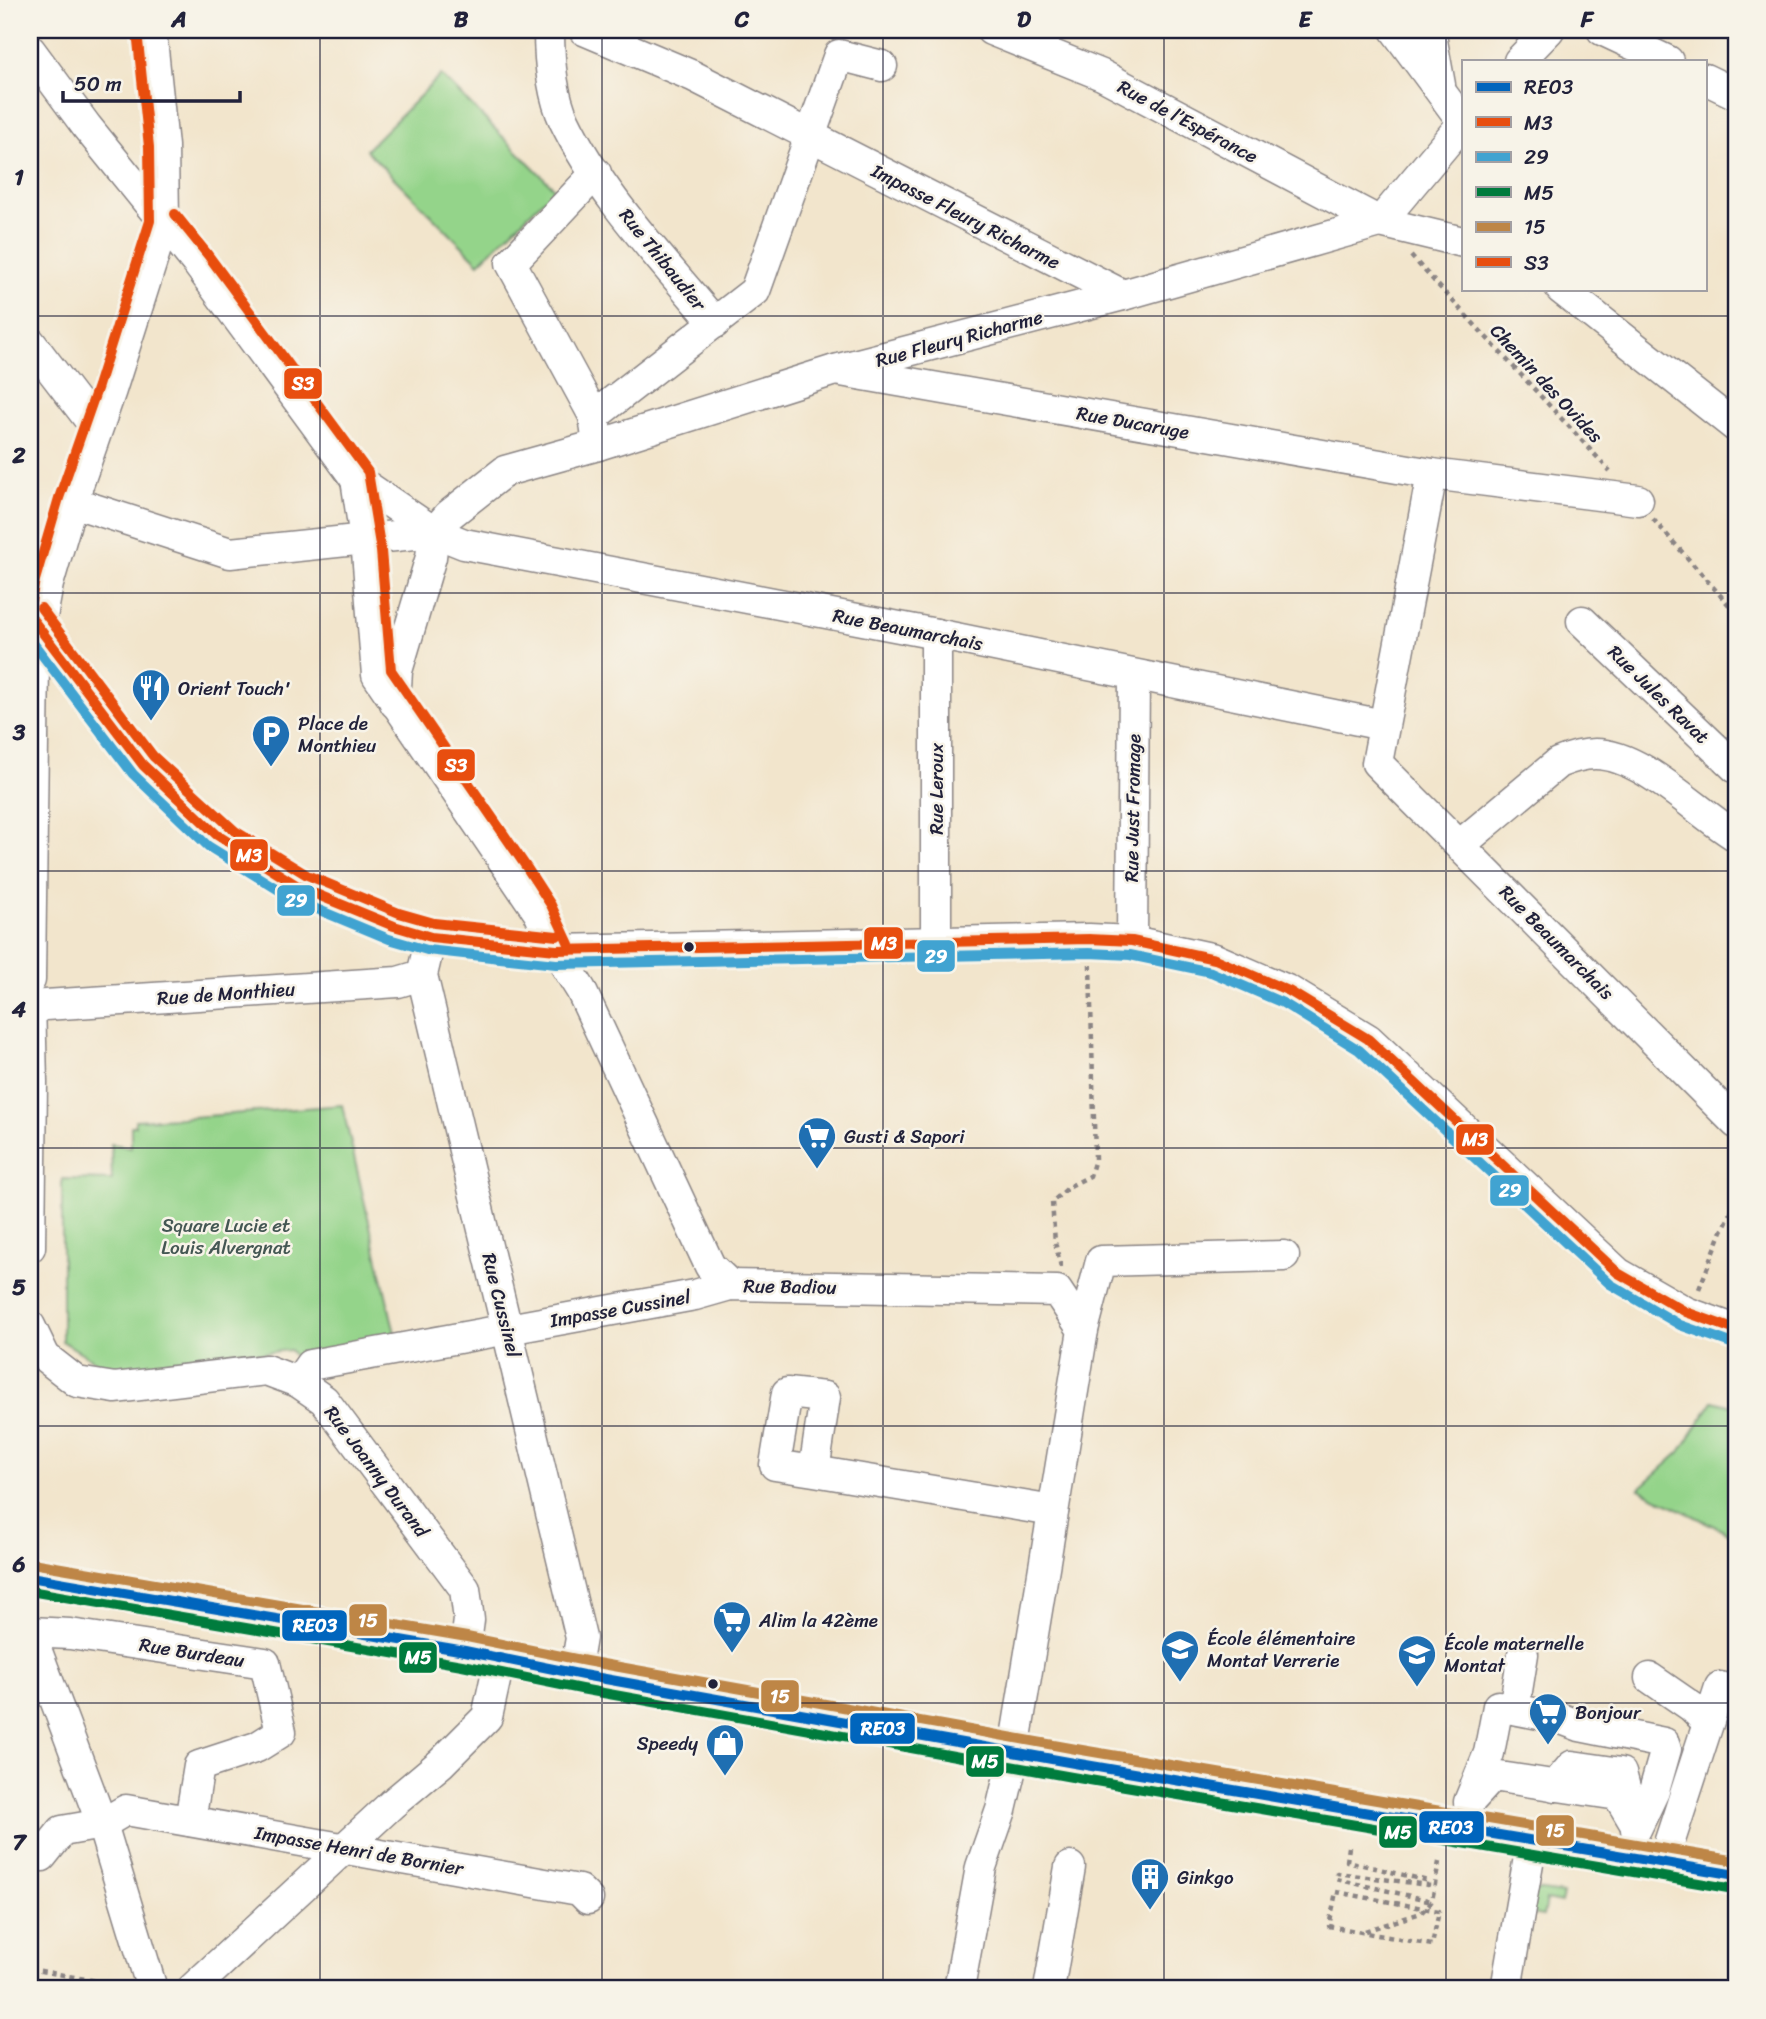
<svg xmlns="http://www.w3.org/2000/svg" width="1766" height="2019" viewBox="0 0 1766 2019" font-family="Sriracha,sans-serif">
	<style>
		.green { fill: #94d48a; stroke: #5b7b62; stroke-width: 2 }
		.lines { fill: none; stroke-linecap: round; stroke-linejoin: round }
		.minor-casing { stroke: #8a8484; stroke-width: 33 }
		.major-casing { stroke: #8a8484; stroke-width: 42 }
		.path { stroke: #8a8484; stroke-width: 4.5; stroke-dasharray: 5 5; stroke-linecap: butt }
		.minor { stroke: #fff; stroke-width: 30 }
		.major { stroke: #fff; stroke-width: 38 }
		.bus-1-casing { stroke: #f7f3e8; stroke-width: 16 }
		.bus-2-casing { stroke: #f7f3e8; stroke-width: 16 }
		.bus-3-casing { stroke: #f7f3e8; stroke-width: 16 }
		.bus-4-casing { stroke: #f7f3e8; stroke-width: 16 }
		.bus-5-casing { stroke: #f7f3e8; stroke-width: 16 }
		.bus-6-casing { stroke: #f7f3e8; stroke-width: 16 }
		.bus-1 { stroke: #0065bd; stroke-width: 10 }
		.bus-2 { stroke: #e84e0f; stroke-width: 10 }
		.bus-3 { stroke: #41a3d1; stroke-width: 10 }
		.bus-4 { stroke: #007b3d; stroke-width: 10 }
		.bus-5 { stroke: #be8646; stroke-width: 10 }
		.bus-6 { stroke: #e84e0f; stroke-width: 10 }
		.grid { fill: none; stroke: #22223b; stroke-width: 2; stroke-opacity: 0.55 }
		.bus-dot { fill: #22223b; stroke: #f7f3e8; stroke-width: 2.5 }
		.labels { text-anchor: middle; stroke-width: 5; stroke-linejoin: round; paint-order: stroke }
		.street-label { font-size: 19px; fill: #22223b; stroke: #f7f3e8 }
		.poi-label { font-size: 19px; fill: #22223b; stroke: #f7f3e8; text-anchor: start }
		.park-label { font-size: 19px; fill: #445753; stroke: #f7f3e8 }
		.line-badge { stroke: #f7f3e8; stroke-width: 2.5 }
		.badge-label { font-size: 19px; text-anchor: middle; font-weight: bold; fill: #fff }
		.neatline { fill: none; stroke: #22223b; stroke-width: 2.5 }
		.grid-label { font-size: 23px; text-anchor: middle; font-weight: bold; fill: #22223b }
	</style>
	<rect width="100%" height="100%" fill="#f7f3e8"/>
	<filter id="ink" filterUnits="userSpaceOnUse"><feTurbulence type="fractalNoise" baseFrequency=".0143" numOctaves="2"/><feDisplacementMap in="SourceGraphic" scale="14" xChannelSelector="R" yChannelSelector="G"/><feConvolveMatrix kernelMatrix="1 2 1 2 8 2 1 2 1" color-interpolation-filters="sRGB"/></filter>
	<filter id="wash" filterUnits="userSpaceOnUse"><feTurbulence type="fractalNoise" baseFrequency=".00686" numOctaves="4" result="noise"/><feDisplacementMap in="SourceGraphic" scale="28" xChannelSelector="R" yChannelSelector="G"/><feGaussianBlur stdDeviation="1.57" result="paint"/><feColorMatrix in="noise" values="0 0 0 0 0 0 0 0 0 0 0 0 0 0 0 0 0 1.4 0 .05"/><feComposite in="paint" operator="in"/></filter>
	<g filter="url(#wash)">
		<rect width="100%" height="100%" fill="#f2e5cc"/>
		<g class="green">
			<polygon points="441,75 555,189 479,263 366,150"/>
			<polygon points="342,1105 397,1342 297,1360 290,1350 108,1369 62,1341 62,1179 112,1180 111,1144 131,1147 131,1126 135,1126 135,1120 181,1118"/>
			<polygon points="1713,1401 1736,1407 1736,1537 1639,1489 1680,1452"/>
			<polygon points="1535,1890 1563,1894 1561,1903 1546,1900 1543,1916 1531,1914"/>
		</g>
	</g>
	<g filter="url(#ink)">
		<g class="lines">
			<g class="minor-casing">
				<g id="minor">
					<path d="M549,30c0,27 3,64 15,90 36,75 98,139 151,203"/>
					<polyline points="584,30 693,76 1123,295"/>
					<polyline points="991,30 1102,75 1380,222 1463,242"/>
					<polyline points="1395,30 1463,122"/>
					<polyline points="1430,30 1440,85"/>
					<polyline points="1602,30 1668,61"/>
					<polyline points="30,50 87,127 197,263 356,479 434,532 464,544 936,634 1383,725"/>
					<polyline points="1519,61 1549,30"/>
					<polyline points="1705,79 1736,94"/>
					<polyline points="1561,289 1736,427"/>
					<polyline points="30,342 96,428"/>
					<polyline points="835,370 1432,474 1377,763 1736,1123"/>
					<polyline points="594,416 511,263 596,173"/>
					<polyline points="598,445 594,416 755,291 839,55 882,66"/>
					<polyline points="1432,474 1638,500"/>
					<polyline points="356,479 367,552 377,675 539,913 556,950 581,990 710,1266 730,1285"/>
					<polyline points="72,502 230,553 434,532"/>
					<polyline points="434,532 449,515 505,471 598,445 835,370 1123,295 1380,222 1463,123"/>
					<polyline points="30,616 143,765 217,835 301,888 394,926 431,937 556,950 1089,939 1132,941 1215,959 1289,991 1368,1039 1618,1273 1686,1312 1736,1330"/>
					<polyline points="1582,621 1736,768"/>
					<polyline points="395,703 397,671 431,557 434,532"/>
					<path d="M1460,845l98,-82c12,-5 24,-9 37,-9 47,0 101,58 141,82"/>
					<polyline points="431,937 422,975 581,1638 575,1673"/>
					<polyline points="1132,941 1134,676"/>
					<polyline points="936,944 936,634"/>
					<polyline points="30,980 34,661 48,584 72,502 111,390 164,223 163,146 151,30"/>
					<polyline points="30,1001 32,1082 30,1247"/>
					<polyline points="30,1006 398,982 422,975"/>
					<polyline points="30,1326 45,1357 77,1382 115,1388 266,1370 298,1382 324,1400 465,1589 469,1620 465,1651"/>
					<polyline points="1083,1330 1101,1261 1284,1256"/>
					<polyline points="298,1382 310,1365 695,1295 730,1285 1057,1291 1083,1330 1011,1768 1001,1810 981,1867 959,1989"/>
					<polyline points="814,1471 825,1397 787,1393 775,1465 814,1471 1053,1511"/>
					<polyline points="30,1632 70,1634 265,1663 281,1732 257,1747 199,1766 190,1821"/>
					<polyline points="30,1633 102,1824 152,1989"/>
					<polyline points="1650,1678 1692,1707 1708,1723"/>
					<polyline points="1514,1709 1523,1654"/>
					<polyline points="1555,1786 1572,1766 1621,1773 1632,1814"/>
					<polyline points="1472,1799 1493,1776 1618,1795 1634,1822"/>
					<polyline points="1469,1802 1489,1753 1498,1706 1559,1718 1580,1726 1664,1743 1666,1749 1654,1791 1636,1829"/>
					<polyline points="30,1853 42,1856 62,1831 102,1824 126,1810 579,1890 588,1899"/>
					<polyline points="1663,1862 1720,1687"/>
					<polyline points="192,1989 392,1804 441,1763 487,1717 500,1658"/>
					<polyline points="1049,1989 1070,1867"/>
					<polyline points="1506,1989 1532,1840"/>
				</g>
			</g>
			<g class="major-casing">
				<polyline id="major" points="30,1577 465,1651 583,1675 1074,1763 1736,1875"/>
			</g>
			<g class="path">
				<polyline points="1411,256 1610,471"/>
				<polyline points="1653,519 1736,613"/>
				<polyline points="1061,1267 1055,1242 1052,1202 1070,1186 1090,1176 1095,1159 1090,965"/>
				<polyline points="1699,1289 1722,1231 1736,1203"/>
				<polyline points="1349,1847 1347,1861 1428,1881 1428,1885 1337,1873 1336,1879 1432,1901"/>
				<polygon points="1336,1892 1439,1911 1432,1945 1329,1926"/>
				<polyline points="1365,1931 1421,1913 1432,1901 1439,1862"/>
				<polyline points="30,1969 124,1986"/>
			</g>
			<use href="#minor" class="minor"/>
			<use href="#major" class="major"/>
			<g class="bus-1-casing">
				<polyline id="bus-1" points="30,1577 465,1651 583,1675 1074,1763 1736,1875"/>
			</g>
			<g class="bus-2-casing">
				<polyline id="bus-2" points="30,616 143,765 217,835 301,888 394,926 431,937 556,950 1089,939 1132,941 1215,959 1289,991 1368,1039 1618,1273 1686,1312 1736,1330"/>
			</g>
			<g class="bus-3-casing">
				<polyline id="bus-3" points="30,639 133,774 208,846 295,900 389,939 427,950 556,964 1089,953 1130,955 1211,972 1283,1003 1359,1050 1610,1284 1680,1325 1731,1343"/>
			</g>
			<g class="bus-4-casing">
				<polyline id="bus-4" points="30,1591 462,1665 581,1689 1072,1777 1734,1889"/>
			</g>
			<g class="bus-5-casing">
				<polyline id="bus-5" points="32,1563 467,1637 586,1661 1076,1749 1736,1861"/>
			</g>
			<g class="bus-6-casing">
				<g id="bus-6">
					<polyline points="175,214 208,255 368,472 381,551 391,670 527,868 551,905 569,944"/>
					<polyline points="30,607 35,580 59,498 98,386 150,221 149,147 137,31"/>
					<polyline points="41,608 153,756 235,831 307,875 399,913 434,923 557,936"/>
				</g>
			</g>
			<use href="#bus-1" class="bus-1"/>
			<use href="#bus-2" class="bus-2"/>
			<use href="#bus-3" class="bus-3"/>
			<use href="#bus-4" class="bus-4"/>
			<use href="#bus-5" class="bus-5"/>
			<use href="#bus-6" class="bus-6"/>
		</g>
	</g>
	<path class="grid" d="M320,30v1959M602,30v1959M883,30v1959M1164,30v1959M1446,30v1959M30,316h1706M30,593h1706M30,871h1706M30,1148h1706M30,1426h1706M30,1703h1706"/>
	<defs>
		<g id="restaurant-pin" transform="scale(2.0125)"><path d="M0 17L-7.5 6A9.5 9.5 0 1 1 7.5 6Z" fill="#1f6fb2" stroke="#f7f3e8"/><path d="M-5-6h1v4h1v-4h1v4h1v-4h1v5L-1.5 .5V6h-2V.5L-5-1ZM5-6V6H3V1.5H1.5Q1.5-4 5-6Z" fill="#fff"/></g>
		<g id="parking-pin" transform="scale(2.0125)"><path d="M0 17L-7.5 6A9.5 9.5 0 1 1 7.5 6Z" fill="#1f6fb2" stroke="#f7f3e8"/><path d="M-3.5-5.5H1a3.5 3.5 0 0 1 0 7H-1V5.5H-3.5ZM-1-3.4V-.6H.8a1.4 1.4 0 0 0 0-2.8Z" fill="#fff"/></g>
		<g id="supermarket-pin" transform="scale(2.0125)"><path d="M0 17L-7.5 6A9.5 9.5 0 1 1 7.5 6Z" fill="#1f6fb2" stroke="#f7f3e8"/><path d="M-6-5.5h2.5l.6 2H6L4.5 2H-2.5L-4.4-4H-6ZM-1.5 3.2a1.3 1.3 0 1 0 .1 0ZM3 3.2a1.3 1.3 0 1 0 .1 0Z" fill="#fff"/></g>
		<g id="school-pin" transform="scale(2.0125)"><path d="M0 17L-7.5 6A9.5 9.5 0 1 1 7.5 6Z" fill="#1f6fb2" stroke="#f7f3e8"/><path d="M0-5L7-2L0 1L-7-2ZM-4 1L0 2.5L4 1V4Q0 6-4 4Z" fill="#fff"/></g>
		<g id="shop-pin" transform="scale(2.0125)"><path d="M0 17L-7.5 6A9.5 9.5 0 1 1 7.5 6Z" fill="#1f6fb2" stroke="#f7f3e8"/><path d="M-5-2.5h2.3a2.7 3.5 0 0 1 5.4 0H5L5.5 6h-11ZM-1.5-2.5h3a1.5 2.3 0 0 0-3 0Z" fill="#fff"/></g>
		<g id="building-pin" transform="scale(2.0125)"><path d="M0 17L-7.5 6A9.5 9.5 0 1 1 7.5 6Z" fill="#1f6fb2" stroke="#f7f3e8"/><path d="M-4-6H4V6H1V3H-1V6H-4ZM-2.5-4.3h1.7v1.8h-1.7ZM.8-4.3h1.7v1.8H.8ZM-2.5-1h1.7V.8h-1.7ZM.8-1h1.7V.8H.8Z" fill="#fff"/></g>
	</defs>
	<g fill-rule="evenodd">
		<use href="#restaurant-pin" x="151" y="688"/>
		<use href="#parking-pin" x="271" y="734"/>
		<use href="#supermarket-pin" x="817" y="1136"/>
		<use href="#supermarket-pin" x="732" y="1620"/>
		<use href="#school-pin" x="1180" y="1649"/>
		<use href="#school-pin" x="1417" y="1654"/>
		<use href="#supermarket-pin" x="1548" y="1712"/>
		<use href="#shop-pin" x="725" y="1743"/>
		<use href="#building-pin" x="1150" y="1877"/>
	</g>
	<g class="bus-dot">
		<circle cx="689" cy="947" r="6"/>
		<circle cx="713" cy="1684" r="6"/>
	</g>
	<g class="labels">
		<g class="street-label">
			<text transform="translate(1188 121) rotate(28)" y="7">Rue de l’Espérance</text>
			<text transform="translate(966 216) rotate(27)" y="7">Impasse Fleury Richarme</text>
			<text transform="translate(663 259) rotate(51)" y="7">Rue Thibaudier</text>
			<text transform="translate(959 338) rotate(-15)" y="7">Rue Fleury Richarme</text>
			<text transform="translate(1547 383) rotate(47)" y="7">Chemin des Ovides</text>
			<text transform="translate(1133 422) rotate(10)" y="7">Rue Ducaruge</text>
			<text transform="translate(908 629) rotate(11)" y="7">Rue Beaumarchais</text>
			<text transform="translate(1659 694) rotate(44)" y="7">Rue Jules Ravat</text>
			<text transform="translate(936 789) rotate(-90)" y="7">Rue Leroux</text>
			<text transform="translate(1132 808) rotate(-89)" y="7">Rue Just Fromage</text>
			<text transform="translate(1557 942) rotate(45)" y="7">Rue Beaumarchais</text>
			<text transform="translate(226 993) rotate(-4)" y="7">Rue de Monthieu</text>
			<text transform="translate(790 1286) rotate(1)" y="7">Rue Badiou</text>
			<text transform="translate(502 1305) rotate(76)" y="7">Rue Cussinel</text>
			<text transform="translate(620 1308) rotate(-10)" y="7">Impasse Cussinel</text>
			<text transform="translate(377 1471) rotate(53)" y="7">Rue Joanny Durand</text>
			<text transform="translate(192 1652) rotate(9)" y="7">Rue Burdeau</text>
			<text transform="translate(359 1850) rotate(10)" y="7">Impasse Henri de Bornier</text>
		</g>
		<g class="poi-label">
			<text x="178" y="695">Orient Touch'</text>
			<text x="298" y="730">Place de<tspan x="298" dy="22">Monthieu</tspan></text>
			<text x="844" y="1143">Gusti &amp; Sapori</text>
			<text x="759" y="1627">Alim la 42ème</text>
			<text x="1207" y="1645">École élémentaire<tspan x="1207" dy="22">Montat Verrerie</tspan></text>
			<text x="1444" y="1650">École maternelle<tspan x="1444" dy="22">Montat</tspan></text>
			<text x="1575" y="1719">Bonjour</text>
			<text x="698" y="1750" text-anchor="end">Speedy</text>
			<text x="1177" y="1884">Ginkgo</text>
		</g>
		<g class="park-label">
			<text x="226" y="1232">Square Lucie et<tspan x="226" dy="22">Louis Alvergnat</tspan></text>
		</g>
	</g>
	<g class="line-badge">
		<rect x="283" y="367" width="40" height="33" rx="7" fill="#e84e0f"/>
		<rect x="436" y="748" width="40" height="34" rx="7" fill="#e84e0f"/>
		<rect x="229" y="838" width="40" height="34" rx="7" fill="#e84e0f"/>
		<rect x="276" y="884" width="40" height="33" rx="7" fill="#41a3d1"/>
		<rect x="863" y="926" width="41" height="34" rx="7" fill="#e84e0f"/>
		<rect x="916" y="939" width="40" height="34" rx="7" fill="#41a3d1"/>
		<rect x="1455" y="1123" width="40" height="33" rx="7" fill="#e84e0f"/>
		<rect x="1489" y="1174" width="41" height="33" rx="7" fill="#41a3d1"/>
		<rect x="348" y="1603" width="40" height="34" rx="7" fill="#be8646"/>
		<rect x="281" y="1609" width="67" height="33" rx="7" fill="#0065bd"/>
		<rect x="398" y="1641" width="40" height="33" rx="7" fill="#007b3d"/>
		<rect x="760" y="1679" width="40" height="34" rx="7" fill="#be8646"/>
		<rect x="849" y="1712" width="67" height="33" rx="7" fill="#0065bd"/>
		<rect x="965" y="1745" width="40" height="33" rx="7" fill="#007b3d"/>
		<rect x="1418" y="1810" width="67" height="34" rx="7" fill="#0065bd"/>
		<rect x="1535" y="1814" width="40" height="33" rx="7" fill="#be8646"/>
		<rect x="1378" y="1815" width="40" height="34" rx="7" fill="#007b3d"/>
	</g>
	<g class="badge-label">
		<text x="303" y="390">S3</text>
		<text x="456" y="772">S3</text>
		<text x="249" y="862">M3</text>
		<text x="296" y="907">29</text>
		<text x="884" y="950">M3</text>
		<text x="936" y="963">29</text>
		<text x="1475" y="1146">M3</text>
		<text x="1510" y="1197">29</text>
		<text x="368" y="1627">15</text>
		<text x="315" y="1632">RE03</text>
		<text x="418" y="1664">M5</text>
		<text x="780" y="1703">15</text>
		<text x="883" y="1735">RE03</text>
		<text x="985" y="1768">M5</text>
		<text x="1451" y="1834">RE03</text>
		<text x="1555" y="1837">15</text>
		<text x="1398" y="1839">M5</text>
	</g>
	<rect width="1766" height="2019" fill="none" stroke="#f7f3e8" stroke-width="77"/>
	<rect x="1462" y="60" width="245" height="231" fill="#f7f3e8" stroke="#a29fa3" stroke-width="2"/>
	<rect x="1476" y="82" width="35" height="10" fill="#0065bd" stroke="#a29fa3" stroke-width="2"/>
	<text x="1524" y="94" font-size="21" fill="#22223b">RE03</text>
	<rect x="1476" y="117" width="35" height="10" fill="#e84e0f" stroke="#a29fa3" stroke-width="2"/>
	<text x="1524" y="130" font-size="21" fill="#22223b">M3</text>
	<rect x="1476" y="152" width="35" height="10" fill="#41a3d1" stroke="#a29fa3" stroke-width="2"/>
	<text x="1524" y="164" font-size="21" fill="#22223b">29</text>
	<rect x="1476" y="187" width="35" height="10" fill="#007b3d" stroke="#a29fa3" stroke-width="2"/>
	<text x="1524" y="200" font-size="21" fill="#22223b">M5</text>
	<rect x="1476" y="222" width="35" height="10" fill="#be8646" stroke="#a29fa3" stroke-width="2"/>
	<text x="1524" y="234" font-size="21" fill="#22223b">15</text>
	<rect x="1476" y="257" width="35" height="10" fill="#e84e0f" stroke="#a29fa3" stroke-width="2"/>
	<text x="1524" y="270" font-size="21" fill="#22223b">S3</text>
	<path d="M63 91v10h177v-10" fill="none" stroke="#22223b" stroke-width="3.5"/>
	<text x="74" y="91" font-size="21" fill="#22223b" stroke="#f7f3e8" stroke-width="5" paint-order="stroke">50 m</text>
	<rect x="38" y="38" width="1690" height="1942" class="neatline"/>
	<g class="grid-label">
		<text x="179" y="27">A</text>
		<text x="461" y="27">B</text>
		<text x="742" y="27">C</text>
		<text x="1024" y="27">D</text>
		<text x="1305" y="27">E</text>
		<text x="1587" y="27">F</text>
		<text x="19" y="185">1</text>
		<text x="19" y="463">2</text>
		<text x="19" y="740">3</text>
		<text x="19" y="1017">4</text>
		<text x="19" y="1295">5</text>
		<text x="19" y="1572">6</text>
		<text x="19" y="1850">7</text>
	</g>
</svg>
